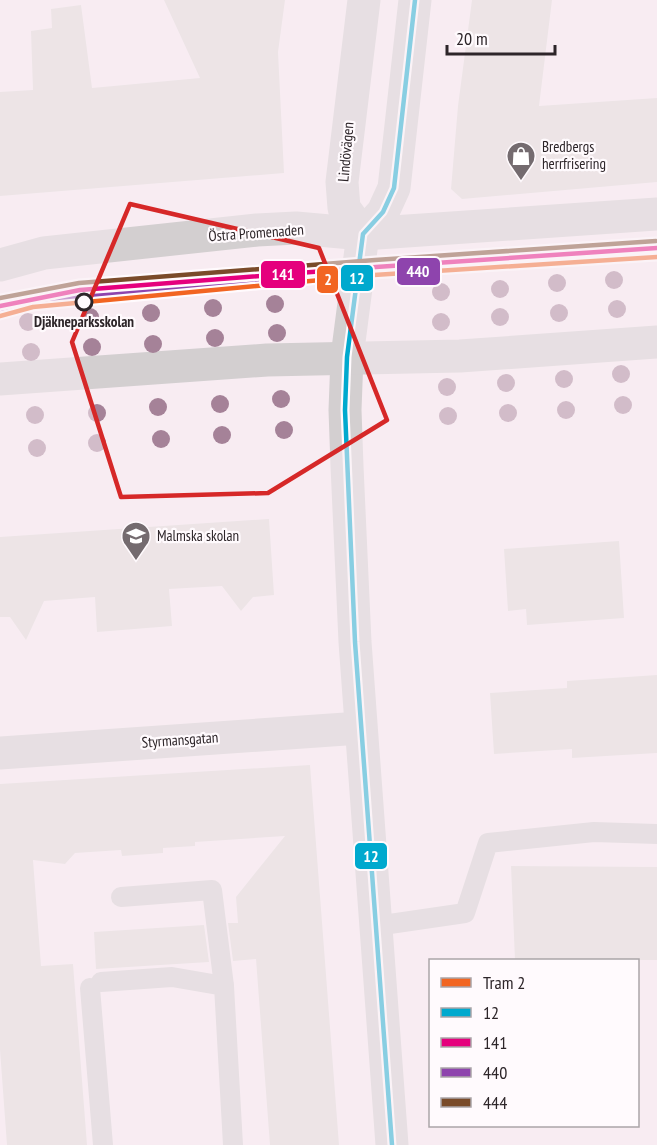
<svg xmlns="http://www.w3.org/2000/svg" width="657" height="1145" viewBox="0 0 657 1145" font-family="'PT Sans Narrow',sans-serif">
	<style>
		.building { fill: #dfdad8 }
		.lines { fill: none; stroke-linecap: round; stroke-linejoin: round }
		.service { stroke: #d3cfd0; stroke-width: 20 }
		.minor { stroke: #d3cfd0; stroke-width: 33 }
		.secondary { stroke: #d3cfd0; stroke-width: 33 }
		.bus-1-casing { stroke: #fffafd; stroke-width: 9 }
		.bus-2-casing { stroke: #fffafd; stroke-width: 9 }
		.bus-3-casing { stroke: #fffafd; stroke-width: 9 }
		.bus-4-casing { stroke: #fffafd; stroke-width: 9 }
		.bus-1 { stroke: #00a9ce; stroke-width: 4.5 }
		.bus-2 { stroke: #e5007d; stroke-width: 4.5 }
		.bus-3 { stroke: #8e44ad; stroke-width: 4.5 }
		.bus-4 { stroke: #7a4b2a; stroke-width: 4.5 }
		.tram-1-casing { stroke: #fffafd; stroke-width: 9 }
		.tram-1 { stroke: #f26522; stroke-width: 4.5 }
		.tree { fill: #a58298 }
		.marked { fill: none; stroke: #d62828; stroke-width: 4.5; stroke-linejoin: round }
		.stop-dot { fill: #fffafd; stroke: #2d2529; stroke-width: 3 }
		.labels { text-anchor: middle; stroke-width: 4.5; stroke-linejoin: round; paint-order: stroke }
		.poi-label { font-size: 15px; fill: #2d2529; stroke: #fffafd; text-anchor: start }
		.street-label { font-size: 15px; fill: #2d2529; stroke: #fffafd }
		.stop-label { font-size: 15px; font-weight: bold; fill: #2d2529; stroke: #fffafd }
		.line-badge { stroke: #fffafd; stroke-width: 2 }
		.badge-label { font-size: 16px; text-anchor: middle; font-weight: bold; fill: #fff }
	</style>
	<rect width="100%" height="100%" fill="#f8ecf2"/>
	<g class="building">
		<polygon points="164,0 285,0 278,52 284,173 0,196 0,92 33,90 31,31 52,28 51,9 81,5 92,88 200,78"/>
		<polygon points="472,0 552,0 539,106 657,98 657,182 462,199 451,189 458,106"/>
		<polygon points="269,519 274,595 253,597 241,611 222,586 169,589 172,626 97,632 95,597 44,601 26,640 10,617 0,617 0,537"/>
		<polygon points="619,541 624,618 527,625 526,609 508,611 504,549"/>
		<polygon points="657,675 657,753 572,758 572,749 494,754 490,693 567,688 567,681"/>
		<polygon points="310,765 339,1145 270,1145 256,959 233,961 228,923 238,923 236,897 285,836 195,842 195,846 163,848 163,853 122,856 121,850 75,853 65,864 33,860 41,966 73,964 87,1145 7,1145 0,1050 0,784"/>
		<polygon points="511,866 657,867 657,960 515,960"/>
		<polygon points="204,925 209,962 96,969 94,932"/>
	</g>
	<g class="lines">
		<g class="service">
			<polyline points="0,306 32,299 80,290 376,267 657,248"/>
			<polyline points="121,897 212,890 224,986"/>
			<polyline points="376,926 465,913 488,843 594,832 657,834"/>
			<polyline points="101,982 172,977 224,986 233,1145"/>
			<polyline points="90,988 103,1145"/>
		</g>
		<g class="minor">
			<polyline points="347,357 345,410 347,466 355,642 392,1145"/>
			<polyline points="0,753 360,728"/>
		</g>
		<g class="secondary">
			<polyline points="363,234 383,212 394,188 415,0"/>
			<polyline points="363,234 344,208 342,182 364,0"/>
			<polyline points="0,265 44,253 257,230 296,228 363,234 657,214"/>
			<polyline points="347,357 363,234"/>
			<polyline points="0,379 267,360 460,356 657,342"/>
		</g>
		<g class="bus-1-casing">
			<polyline id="bus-1" points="392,1145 355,642 345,410 347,357 363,234 383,212 394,188 415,0"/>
		</g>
		<g class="bus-2-casing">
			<polyline id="bus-2" points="0,306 80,290 376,267 657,248"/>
		</g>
		<g class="bus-3-casing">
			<polyline id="bus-3" points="2,313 81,297 377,274 657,256"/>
		</g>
		<g class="bus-4-casing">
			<polyline id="bus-4" points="0,298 79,283 375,260 656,241"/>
		</g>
		<use href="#bus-1" class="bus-1"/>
		<use href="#bus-2" class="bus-2"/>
		<use href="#bus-3" class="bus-3"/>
		<use href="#bus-4" class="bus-4"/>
		<g class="tram-1-casing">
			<polyline id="tram-1" points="0,316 33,307 374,275 657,257"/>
		</g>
		<use href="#tram-1" class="tram-1"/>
	</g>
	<g class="tree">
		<circle cx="614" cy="280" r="9"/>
		<circle cx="557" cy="283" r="9"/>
		<circle cx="500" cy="289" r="9"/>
		<circle cx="441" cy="292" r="9"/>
		<circle cx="275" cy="304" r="9"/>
		<circle cx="213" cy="308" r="9"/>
		<circle cx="617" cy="309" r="9"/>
		<circle cx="151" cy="313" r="9"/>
		<circle cx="559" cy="313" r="9"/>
		<circle cx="90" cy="317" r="9"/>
		<circle cx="500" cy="317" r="9"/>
		<circle cx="28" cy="322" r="9"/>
		<circle cx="441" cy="322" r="9"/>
		<circle cx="277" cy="333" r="9"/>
		<circle cx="215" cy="338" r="9"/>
		<circle cx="153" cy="344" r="9"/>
		<circle cx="92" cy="347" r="9"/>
		<circle cx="31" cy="352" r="9"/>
		<circle cx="621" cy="374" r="9"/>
		<circle cx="564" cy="379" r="9"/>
		<circle cx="506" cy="383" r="9"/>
		<circle cx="447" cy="387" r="9"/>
		<circle cx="281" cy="399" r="9"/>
		<circle cx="220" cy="404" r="9"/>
		<circle cx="623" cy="405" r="9"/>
		<circle cx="158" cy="407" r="9"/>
		<circle cx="566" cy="410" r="9"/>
		<circle cx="97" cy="413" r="9"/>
		<circle cx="508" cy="413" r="9"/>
		<circle cx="35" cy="415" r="9"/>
		<circle cx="448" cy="416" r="9"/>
		<circle cx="284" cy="430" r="9"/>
		<circle cx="222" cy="435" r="9"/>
		<circle cx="161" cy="439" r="9"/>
		<circle cx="97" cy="443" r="9"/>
		<circle cx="37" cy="448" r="9"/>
	</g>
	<path d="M0 0H657V1145H0ZM130,204l189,44 68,172 -119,73 -147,4 -49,-155z" fill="#f8ecf2" fill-opacity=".55" fill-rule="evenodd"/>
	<path class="marked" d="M130,204l189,44 68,172 -119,73 -147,4 -49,-155z"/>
	<defs>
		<g id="shop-pin" transform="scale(1.5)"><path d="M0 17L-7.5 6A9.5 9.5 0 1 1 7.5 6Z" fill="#746b6f" stroke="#fffafd"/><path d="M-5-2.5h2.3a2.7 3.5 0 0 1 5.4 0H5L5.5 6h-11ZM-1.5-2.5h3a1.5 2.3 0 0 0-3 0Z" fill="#fff"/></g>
		<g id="school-pin" transform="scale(1.5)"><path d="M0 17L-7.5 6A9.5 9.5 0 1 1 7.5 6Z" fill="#746b6f" stroke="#fffafd"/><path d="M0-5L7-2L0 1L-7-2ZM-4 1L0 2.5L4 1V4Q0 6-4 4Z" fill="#fff"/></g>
	</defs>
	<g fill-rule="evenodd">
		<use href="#shop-pin" x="521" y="156"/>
		<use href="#school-pin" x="136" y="536"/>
	</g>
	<circle class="stop-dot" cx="84" cy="302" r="8"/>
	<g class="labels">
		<g class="poi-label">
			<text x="542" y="152">Bredbergs<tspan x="542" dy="17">herrfrisering</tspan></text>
			<text x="157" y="541">Malmska skolan</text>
		</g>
		<g class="street-label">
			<text transform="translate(346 152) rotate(-85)" y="5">Lindövägen</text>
			<text transform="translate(256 233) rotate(-4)" y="5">Östra Promenaden</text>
			<text transform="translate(180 740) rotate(-4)" y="5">Styrmansgatan</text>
		</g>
		<g class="stop-label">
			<text x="84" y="327">Djäkneparksskolan</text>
		</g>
	</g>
	<g class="line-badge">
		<rect x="396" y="257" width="45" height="29" rx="6" fill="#8e44ad"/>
		<rect x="260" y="260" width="46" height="29" rx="6" fill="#e5007d"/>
		<rect x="340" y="264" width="34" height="28" rx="6" fill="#00a9ce"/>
		<rect x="316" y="265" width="23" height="29" rx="6" fill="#f26522"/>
		<rect x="354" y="842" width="34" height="28" rx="6" fill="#00a9ce"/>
	</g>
	<g class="badge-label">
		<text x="418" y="277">440</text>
		<text x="283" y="280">141</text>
		<text x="357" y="284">12</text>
		<text x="328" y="285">2</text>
		<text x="371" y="862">12</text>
	</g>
	<rect x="429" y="959" width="210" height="168" fill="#fffafd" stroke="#aba5a8" stroke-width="1.5"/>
	<rect x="441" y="978" width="30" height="9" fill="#f26522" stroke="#aba5a8" stroke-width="1.5"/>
	<text x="483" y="989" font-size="18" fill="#2d2529">Tram 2</text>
	<rect x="441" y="1008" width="30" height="9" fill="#00a9ce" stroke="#aba5a8" stroke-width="1.5"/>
	<text x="483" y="1019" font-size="18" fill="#2d2529">12</text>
	<rect x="441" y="1038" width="30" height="9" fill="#e5007d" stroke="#aba5a8" stroke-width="1.5"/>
	<text x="483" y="1049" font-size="18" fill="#2d2529">141</text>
	<rect x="441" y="1068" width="30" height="9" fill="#8e44ad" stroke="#aba5a8" stroke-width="1.5"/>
	<text x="483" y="1079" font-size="18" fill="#2d2529">440</text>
	<rect x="441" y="1098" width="30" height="9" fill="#7a4b2a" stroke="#aba5a8" stroke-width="1.5"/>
	<text x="483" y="1109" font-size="18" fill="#2d2529">444</text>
	<path d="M447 45v9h108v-9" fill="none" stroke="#2d2529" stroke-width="3"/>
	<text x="456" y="45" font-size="18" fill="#2d2529" stroke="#fffafd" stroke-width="4.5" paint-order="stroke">20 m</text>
</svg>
